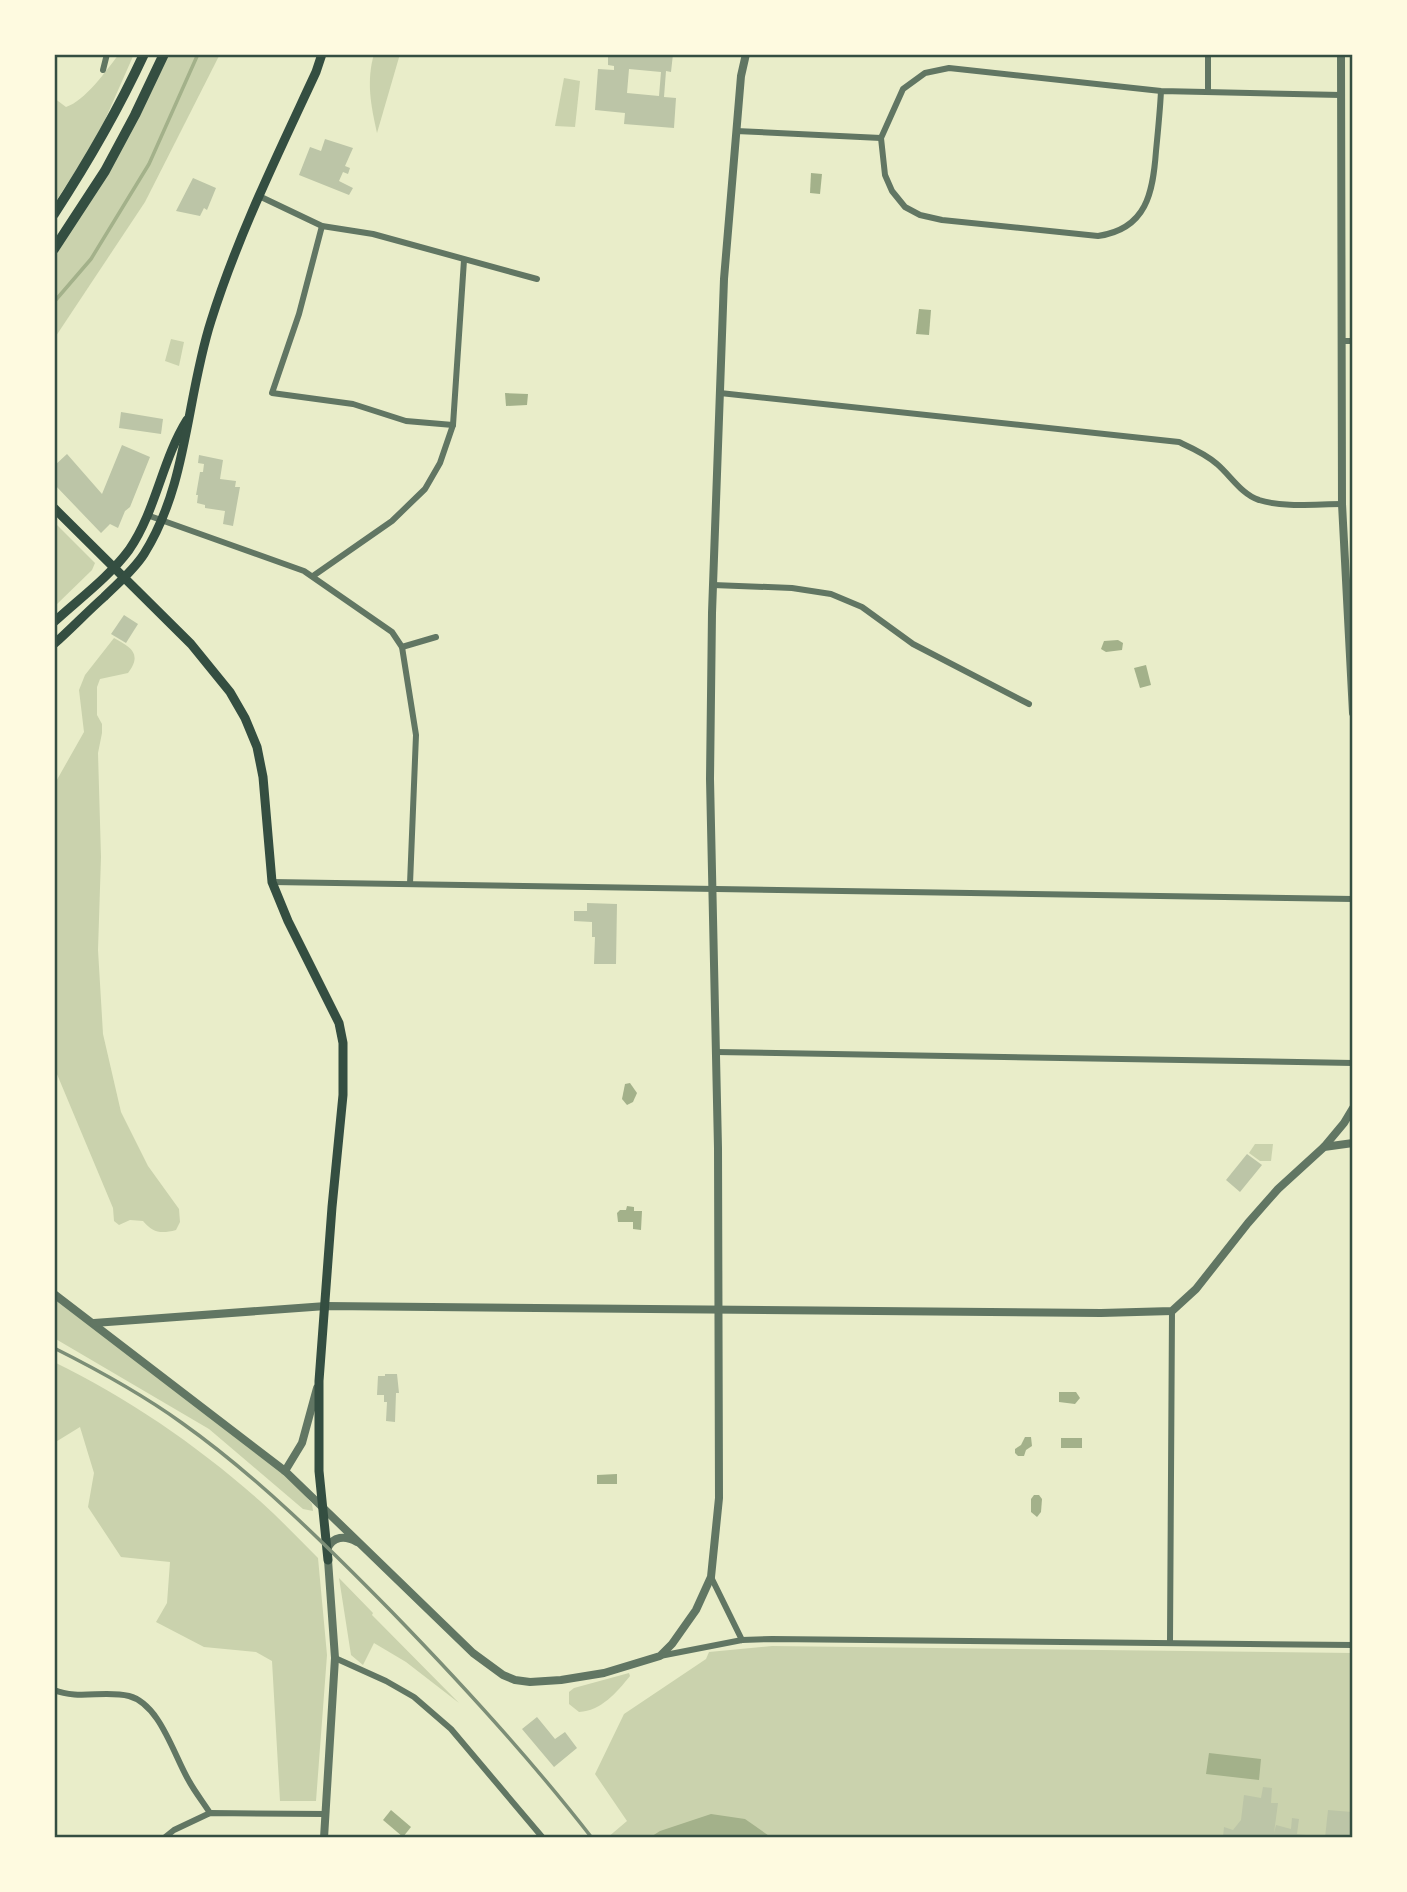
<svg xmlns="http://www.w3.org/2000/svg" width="1407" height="1892" viewBox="0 0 1407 1892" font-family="Mulish,sans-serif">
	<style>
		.green { fill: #cad2ad }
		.water { fill: #a3b18a }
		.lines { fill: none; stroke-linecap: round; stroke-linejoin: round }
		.stream { stroke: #a3b18a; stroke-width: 3.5 }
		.building { fill: #bcc5a7; fill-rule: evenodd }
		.minor { stroke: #617663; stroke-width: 6 }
		.tertiary { stroke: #617663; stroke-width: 8 }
		.secondary { stroke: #344e41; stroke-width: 9 }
		.primary { stroke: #344e41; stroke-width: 10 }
		.rail { stroke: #7c8e77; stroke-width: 3.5 }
		.neatline { fill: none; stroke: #344e41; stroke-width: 2.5 }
	</style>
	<rect width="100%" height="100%" fill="#e9edc9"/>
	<g class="green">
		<path d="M119,54h15l-37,84 -43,66v-106l12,9c19,-6 40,-36 53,-53z"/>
		<polygon points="165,54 220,54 145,202 54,339 54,254"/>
		<path d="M374,54h26l-23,79c-6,-27 -11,-51 -3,-79z"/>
		<polygon points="564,78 580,81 575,127 555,126"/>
		<polygon points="171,339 184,342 179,366 165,361"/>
		<polygon points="54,522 95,563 92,570 54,607"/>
		<path d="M114,638c16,9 29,15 14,35l-28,6 -3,8v28l5,9v9l-4,20 3,104 -3,93 5,84 18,78 27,54 31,43 1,13 -4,8c-15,4 -23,3 -33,-9l-13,-1 -11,5 -5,-4 -1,-13 -59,-141v-282l30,-53 -5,-42 6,-15z"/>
		<polygon points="1255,1144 1273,1144 1271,1161 1260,1161 1249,1153"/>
		<polygon points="54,1294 289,1475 312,1504 313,1511 303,1509 209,1429 54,1338"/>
		<path d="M54,1362c74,36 144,84 206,139 20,18 39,38 58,57l9,97 -11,146h-36l-8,-140 -16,-9 -52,-5 -48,-25 11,-19 3,-41 -49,-5 -33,-50 6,-34 -14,-46 -26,16z"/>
		<polygon points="339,1578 373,1613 372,1615 459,1703 406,1662 374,1643 363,1665 351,1655"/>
		<polygon points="772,1646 1353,1653 1353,1838 607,1838 627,1821 595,1774 624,1714 706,1659 709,1652"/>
		<path d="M629,1673l1,3c-13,16 -29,35 -51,36l-10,-8v-12l5,-4z"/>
	</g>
	<g class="water">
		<polygon points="811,173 822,174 820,194 810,193"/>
		<polygon points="919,309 931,310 929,335 916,334"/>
		<polygon points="505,393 528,394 527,405 506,406"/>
		<polygon points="1118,640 1123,643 1122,650 1106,652 1101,649 1104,641"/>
		<polygon points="1146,665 1151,685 1140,688 1134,668"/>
		<polygon points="630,1083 637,1093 633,1102 627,1105 622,1099 625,1084"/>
		<polygon points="627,1206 634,1207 634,1211 642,1211 641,1230 633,1229 633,1222 618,1222 617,1213 620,1210 626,1210"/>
		<polygon points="1059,1392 1076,1392 1080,1398 1075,1404 1059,1402"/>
		<polygon points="1025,1437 1031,1437 1032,1446 1026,1450 1024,1456 1018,1456 1015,1453 1015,1449 1021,1445"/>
		<rect x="1061" y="1438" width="21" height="10"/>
		<polygon points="617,1474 617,1484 597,1484 597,1475"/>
		<polygon points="1034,1495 1039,1495 1042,1499 1041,1512 1037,1517 1031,1512 1031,1499"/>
		<polygon points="1209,1753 1261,1759 1259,1780 1206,1774"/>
		<polygon points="391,1810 411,1827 403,1837 383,1820"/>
		<polygon points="711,1814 745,1819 772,1838 649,1838 660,1831"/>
	</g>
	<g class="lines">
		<polyline class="stream" points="54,302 91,259 149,164 198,54"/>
	</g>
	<g class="building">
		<path d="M608,54h65l-2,18 -5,-1 -2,26 12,1 -2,30 -50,-4 1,-11 -30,-3 3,-41 16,1v-4l-6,-1zM629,69l32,3 -2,24 -32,-3z"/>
		<polygon points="325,139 353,148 345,166 350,168 348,174 343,172 339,181 353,188 349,195 299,175 310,147 321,151"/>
		<polygon points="193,178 216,188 207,210 204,208 200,216 176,211"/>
		<polygon points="121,412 163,419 161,434 119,428"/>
		<polygon points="122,445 150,457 130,507 125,511 118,528 110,524 101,533 54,484 54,466 67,454 102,494"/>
		<polygon points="199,455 223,460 220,479 236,481 235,487 240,487 233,526 223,524 225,511 205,508 205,505 197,503 198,495 196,495 200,472 203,472 204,464 198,463"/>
		<polygon points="124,615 138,624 126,643 111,634"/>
		<polygon points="587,903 617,904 616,964 594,964 595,937 592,937 592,922 574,921 574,911 587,911"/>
		<polygon points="1247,1154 1262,1165 1240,1192 1226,1180"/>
		<polygon points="385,1374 397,1374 399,1393 396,1393 395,1422 386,1421 387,1402 384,1402 384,1395 377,1395 378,1376 385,1376"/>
		<polygon points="537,1717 555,1739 565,1732 577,1748 554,1767 522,1729"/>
		<polygon points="1263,1787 1272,1788 1271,1803 1278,1803 1274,1833 1276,1825 1291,1829 1292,1818 1299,1819 1297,1834 1314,1836 1314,1838 1223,1837 1224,1827 1233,1830 1241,1820 1244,1795 1261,1798"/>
		<polygon points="1328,1810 1352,1812 1353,1838 1325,1838"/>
	</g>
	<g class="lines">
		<g class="minor">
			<polyline points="103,70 107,54"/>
			<path d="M1161,91c-1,20 -3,40 -5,60 -3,41 -9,78 -58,85l-156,-16 -22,-5 -15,-8 -13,-16 -7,-16 -4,-37 22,-49 22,-16 24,-5 212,23 180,4"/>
			<polyline points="1208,91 1208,54"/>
			<polyline points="736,131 881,138"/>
			<polyline points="259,196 322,226 373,234 537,279"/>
			<polyline points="322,226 299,314 272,393 353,404 406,421 453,425"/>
			<polyline points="1341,341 1353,341"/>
			<path d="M720,393l459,49c13,6 27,12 38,22 13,11 25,31 42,36 25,8 57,4 83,4"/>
			<polyline points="147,515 304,571 392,632 402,647 416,735 410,884"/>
			<polyline points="313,576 392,521 425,489 440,463 453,425 464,260"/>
			<polyline points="713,585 792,588 831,594 862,607 913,644 1029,704"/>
			<polyline points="402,647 436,637"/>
			<polyline points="272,882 1353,899"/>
			<polyline points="716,1052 1353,1063"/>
			<polyline points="711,1577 742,1640"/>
			<polyline points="1170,1642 1172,1311"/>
			<polyline points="660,1656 742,1640 772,1639 1353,1645"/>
			<polyline points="335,1658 386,1681 414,1697 451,1729 543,1838"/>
			<path d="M54,1690c24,10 50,0 75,6 31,8 45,60 60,85 6,11 14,21 21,32"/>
			<polyline points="164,1838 174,1830 210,1813 325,1814"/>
		</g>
		<g class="tertiary">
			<polyline points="1341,54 1342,504 1353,713"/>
			<polyline points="1324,1147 1344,1123 1353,1108"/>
			<polyline points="54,1294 285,1471 473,1653 503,1675 515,1680 530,1682 561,1680 604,1673 660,1656 672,1644 696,1610 711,1577 719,1498 718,1148 710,779 712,613 724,279 741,76 746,54"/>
			<polyline points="94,1323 326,1306 1101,1313 1172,1311 1196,1289 1248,1223 1278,1189 1324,1147 1353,1143"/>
			<polyline points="285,1471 302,1443 317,1388"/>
			<path d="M327,1549c6,-13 18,-14 30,-7"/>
			<polyline points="324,1838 335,1658 328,1560"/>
		</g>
		<g class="secondary">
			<polyline points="54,508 191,644 230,692 245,718 257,747 263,777 272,882 288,921 339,1023 343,1043 343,1095 332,1207 319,1381 319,1471 328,1560"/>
			<path d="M54,622c25,-23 55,-45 75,-72 27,-39 33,-90 58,-130"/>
			<path d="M54,644c17,-15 33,-32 50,-47 14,-14 29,-26 40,-43 44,-70 42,-155 67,-233 27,-86 67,-167 105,-249l6,-18"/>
		</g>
		<g class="primary">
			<path d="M54,214c34,-52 64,-104 90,-160"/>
			<polyline points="54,249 105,171 135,115 164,54"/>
		</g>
		<path class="rail" d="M54,1348c44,22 88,46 128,75 76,54 144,122 209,188 71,73 139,147 201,227"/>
	</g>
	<rect width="1407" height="1892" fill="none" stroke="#fefae0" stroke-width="112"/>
	<rect x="56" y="56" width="1295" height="1780" class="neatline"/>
</svg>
